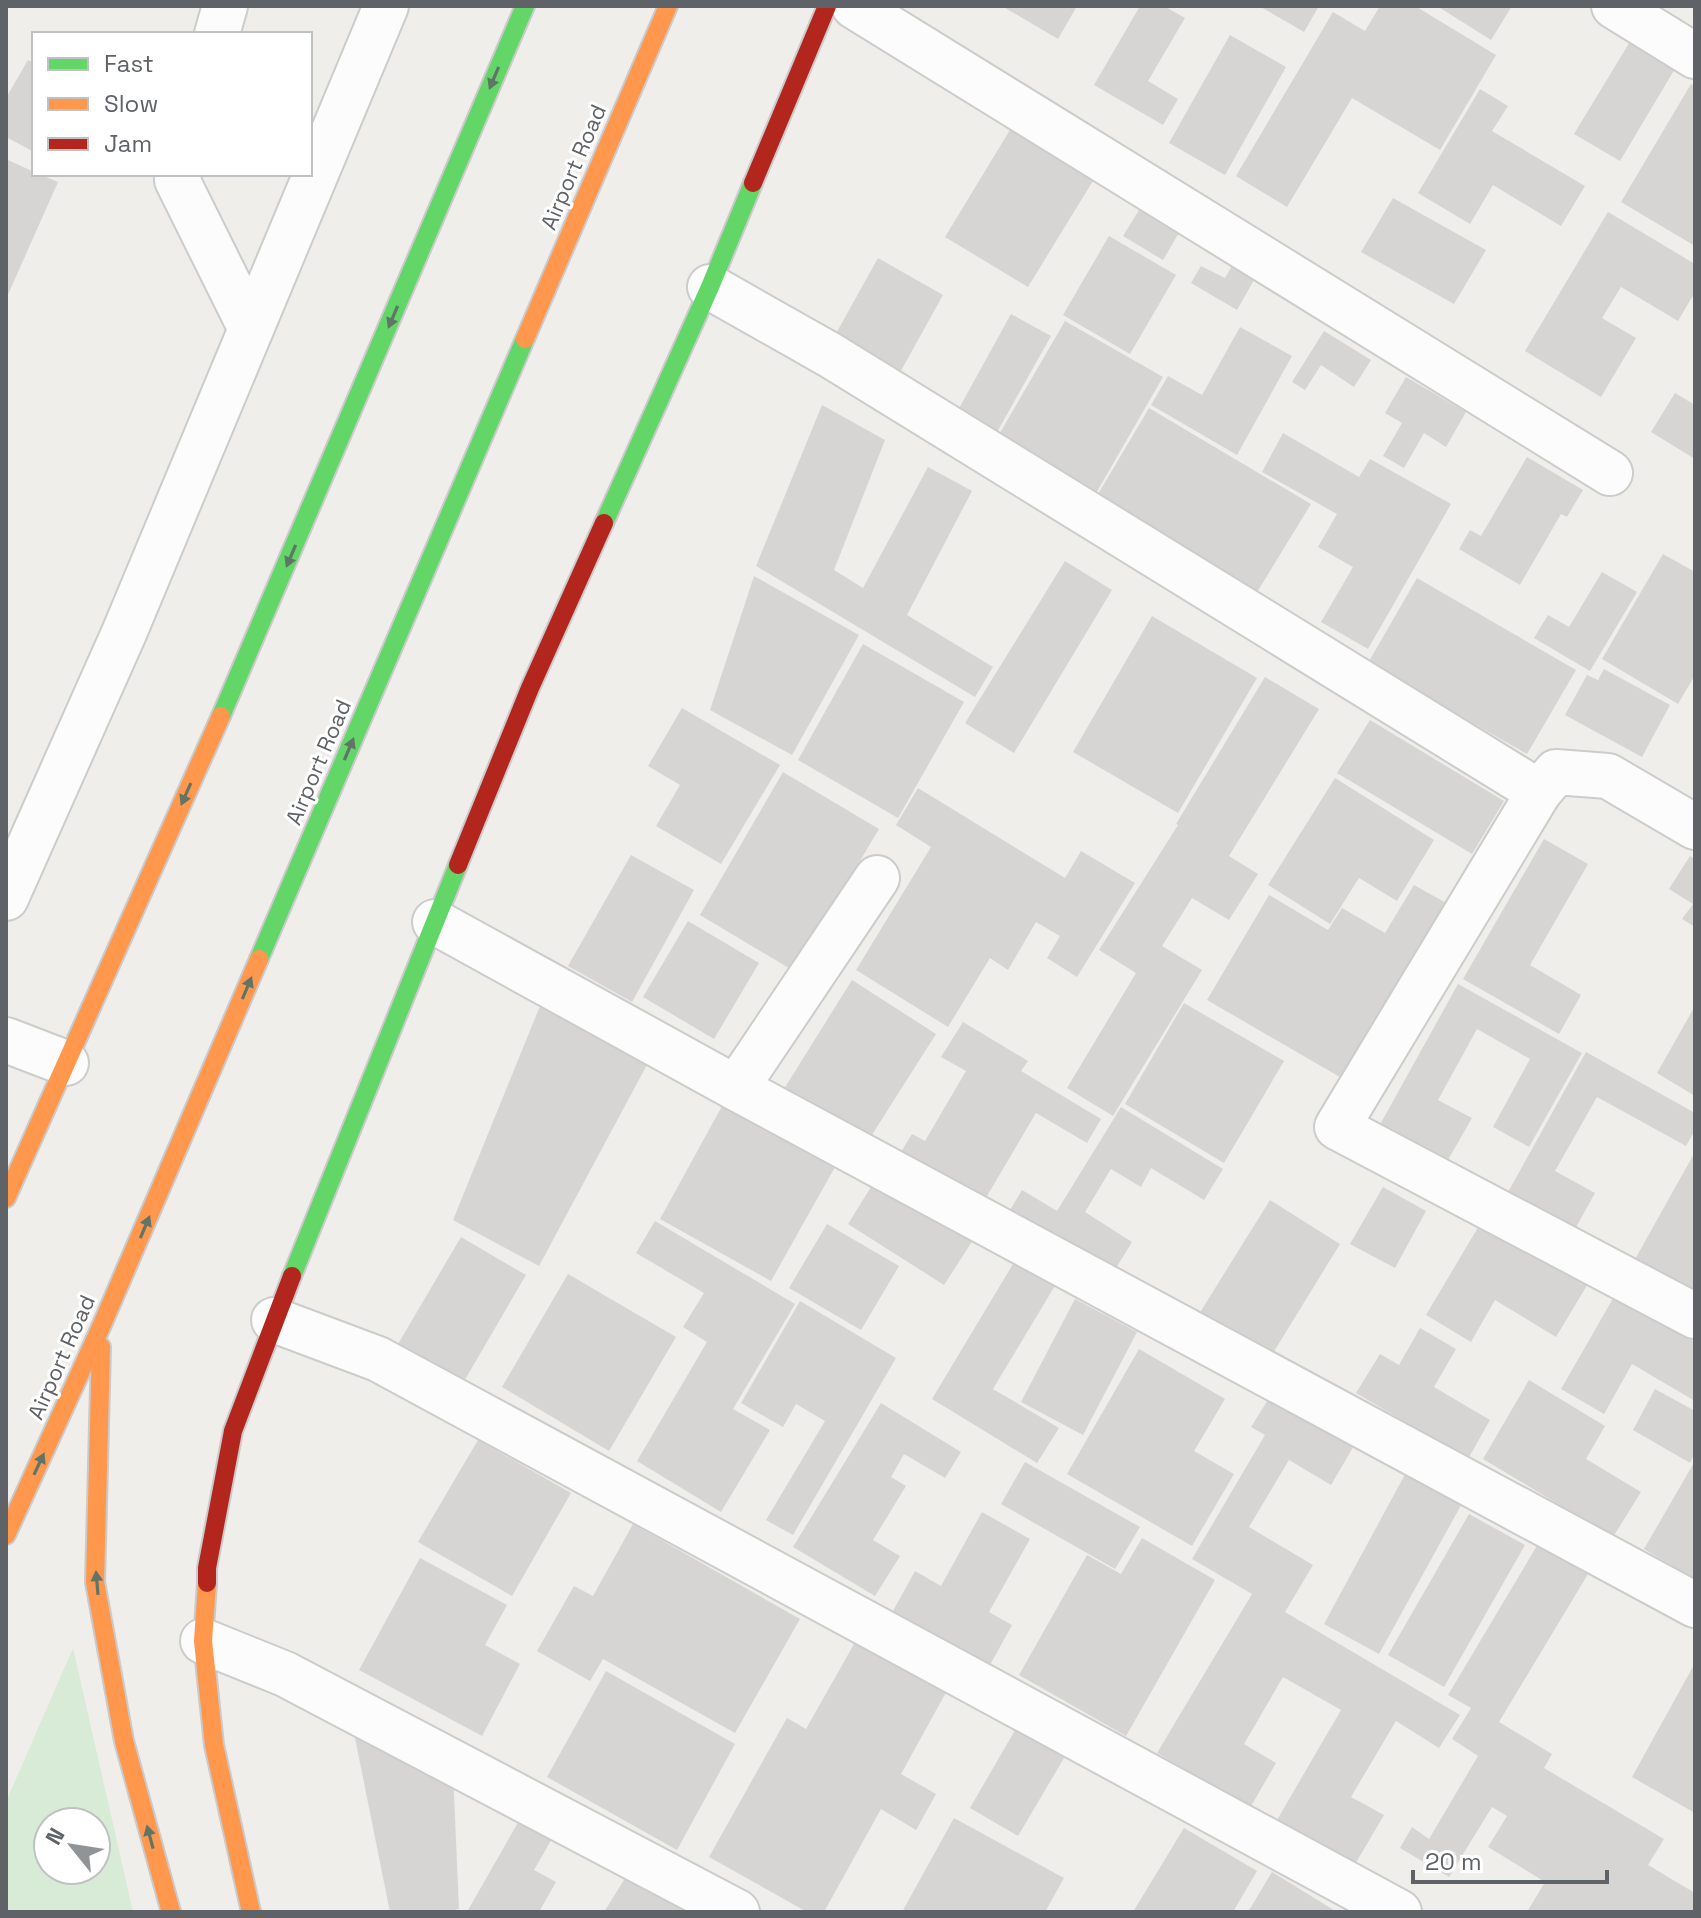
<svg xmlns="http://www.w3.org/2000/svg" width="1701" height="1918" viewBox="0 0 1701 1918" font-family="'Space Grotesk',sans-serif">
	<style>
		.green { fill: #d8ebd6; fill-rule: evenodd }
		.building { fill: #d6d5d3 }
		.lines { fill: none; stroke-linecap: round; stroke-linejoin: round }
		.street-casing { stroke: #cbcccc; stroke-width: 48 }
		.fast-casing { stroke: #cacacb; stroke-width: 22 }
		.slow-casing { stroke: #cacacb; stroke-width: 22 }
		.jam-casing { stroke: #cacacb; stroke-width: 22 }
		.street { stroke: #fdfcfc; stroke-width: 44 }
		.fast { stroke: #63d668; stroke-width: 18 }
		.slow { stroke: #ff974d; stroke-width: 18 }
		.jam { stroke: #b3261e; stroke-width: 18 }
		.oneway { fill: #607468 }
		.labels { text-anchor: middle; stroke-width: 6; stroke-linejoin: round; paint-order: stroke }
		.street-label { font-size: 22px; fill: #5f6368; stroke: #fff }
	</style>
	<rect width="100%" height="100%" fill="#efeeea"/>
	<path class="green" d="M73,1648l60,264h-127v-110zM48,1822h48v48h-48z"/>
	<g class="building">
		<polygon points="1002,6 1077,6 1058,39"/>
		<polygon points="1140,6 1164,6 1185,18 1148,81 1178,99 1163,125 1094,85"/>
		<polygon points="1259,6 1319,6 1304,32"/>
		<polygon points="1380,6 1415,6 1496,55 1440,150 1352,98 1287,207 1236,176 1333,12 1365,31"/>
		<polygon points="1437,6 1512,6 1491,40"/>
		<polygon points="1230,35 1286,67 1225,175 1169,143"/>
		<polygon points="1631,40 1676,67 1620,161 1574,134"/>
		<polygon points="28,60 34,63 34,152 6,137 6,98"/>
		<polygon points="1691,84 1695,86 1695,246 1621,202"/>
		<polygon points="1480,89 1508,106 1492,131 1585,186 1561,226 1493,185 1470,224 1418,193"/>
		<polygon points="1016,120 1099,171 1028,287 945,237"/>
		<polygon points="6,159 34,172 34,174 39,174 58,182 6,299"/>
		<polygon points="1147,197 1186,221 1163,260 1123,236"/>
		<polygon points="1393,198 1486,250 1454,304 1361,252"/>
		<polygon points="1608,212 1695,264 1695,292 1678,321 1621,287 1602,318 1636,338 1601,397 1525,351"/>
		<polygon points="1109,236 1176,275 1130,354 1063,315"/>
		<polygon points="878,258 943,295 898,376 833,339"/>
		<polygon points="1236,259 1259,271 1237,310 1191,283 1201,266 1225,278"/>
		<polygon points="1011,314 1051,336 996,434 957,412"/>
		<polygon points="1065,321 1163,377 1095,495 997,438"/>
		<polygon points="1240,327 1292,356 1237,455 1151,405 1168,376 1202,395"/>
		<polygon points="1324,331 1371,360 1354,387 1321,365 1305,390 1292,382"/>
		<polygon points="1406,377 1466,412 1446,447 1424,433 1404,468 1383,456 1402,423 1385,413"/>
		<polygon points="1675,393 1695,405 1695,459 1651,432"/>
		<polygon points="822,405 885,440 834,570 863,588 928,467 972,491 907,615 993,667 975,697 756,566"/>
		<polygon points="1149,408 1311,504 1254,597 1094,501"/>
		<polygon points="1283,433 1359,477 1370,459 1451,504 1368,649 1321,622 1353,567 1318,547 1337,514 1262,472"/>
		<polygon points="1527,457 1583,490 1567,517 1561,514 1520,585 1459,549 1470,530 1481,536"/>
		<polygon points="1663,554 1695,572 1695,675 1678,704 1602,659"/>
		<polygon points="1065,561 1112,590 1014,753 965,723"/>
		<polygon points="1602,572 1637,592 1590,671 1534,638 1548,615 1569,627"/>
		<polygon points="754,576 859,635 792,755 710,710"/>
		<polygon points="1417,578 1576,670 1527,754 1368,663"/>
		<polygon points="1152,616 1257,678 1178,813 1073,752"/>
		<polygon points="863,644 964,702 898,818 798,760"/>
		<polygon points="1604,669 1670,705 1642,757 1565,715 1587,675 1598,680"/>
		<polygon points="1265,677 1319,709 1229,856 1258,874 1229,920 1192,898 1162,946 1202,970 1113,1116 1067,1088 1136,973 1099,950 1178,825 1176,824"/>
		<polygon points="682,708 780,765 721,864 656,826 680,785 648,766"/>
		<polygon points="1370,720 1504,801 1472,854 1337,773"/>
		<polygon points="783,772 879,829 794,971 700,915"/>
		<polygon points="1335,778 1434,840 1397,901 1359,878 1330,924 1268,885"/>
		<polygon points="918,788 1065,878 1081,851 1135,883 1077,977 1047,958 1060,936 1036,922 1008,970 990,958 948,1027 856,970 931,847 896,825"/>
		<polygon points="1544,839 1588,864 1530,965 1581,995 1559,1034 1463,979"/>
		<polygon points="631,855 694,890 632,1002 568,966"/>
		<polygon points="1690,856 1695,859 1695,927 1682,919 1693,904 1669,889"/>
		<polygon points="1414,885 1448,904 1345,1080 1207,1000 1269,895 1328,930 1342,908 1385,933"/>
		<polygon points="688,921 759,963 714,1039 643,997"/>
		<polygon points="852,980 936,1034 868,1141 784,1089"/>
		<polygon points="1458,984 1582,1053 1529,1147 1493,1127 1530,1059 1477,1029 1438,1100 1472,1118 1444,1167 1377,1130"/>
		<polygon points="1184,1003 1284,1061 1224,1163 1125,1104"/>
		<polygon points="540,1006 649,1061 539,1266 453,1220"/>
		<polygon points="1695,1006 1695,1096 1657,1073"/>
		<polygon points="963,1022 1028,1061 1021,1071 1101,1119 1087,1143 1036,1113 984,1201 901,1152 912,1134 925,1141 966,1071 941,1057"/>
		<polygon points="1586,1052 1695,1113 1695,1130 1686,1146 1597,1097 1555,1171 1595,1193 1570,1238 1503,1201"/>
		<polygon points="727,1097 839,1160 771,1281 660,1219"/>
		<polygon points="1121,1107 1223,1169 1204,1200 1151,1168 1141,1187 1111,1169 1085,1212 1132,1242 1110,1278 1007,1215 1022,1190 1057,1211"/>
		<polygon points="1695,1152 1695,1307 1629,1270"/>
		<polygon points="876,1179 973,1240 944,1285 848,1224"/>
		<polygon points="1383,1187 1426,1211 1395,1268 1350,1244"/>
		<polygon points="1270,1200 1340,1244 1270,1358 1199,1314"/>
		<polygon points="1483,1219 1589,1282 1556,1337 1495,1300 1471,1342 1426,1315"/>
		<polygon points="655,1221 795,1304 733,1409 770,1430 721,1512 637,1461 707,1342 683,1327 704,1293 636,1253"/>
		<polygon points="827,1224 899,1266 861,1330 789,1288"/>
		<polygon points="461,1237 526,1275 463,1383 398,1344"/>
		<polygon points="1016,1259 1056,1284 993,1389 1059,1428 1037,1463 932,1399"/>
		<polygon points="568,1274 676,1337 609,1451 502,1387"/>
		<polygon points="1615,1295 1695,1342 1695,1401 1632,1364 1604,1414 1561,1389"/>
		<polygon points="1075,1299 1137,1332 1083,1435 1021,1402"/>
		<polygon points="800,1301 896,1358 793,1535 766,1520 825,1421 796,1404 783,1427 741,1403"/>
		<polygon points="1420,1328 1456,1349 1434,1387 1490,1420 1468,1459 1356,1393 1380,1354 1399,1365"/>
		<polygon points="1139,1349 1225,1399 1194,1451 1234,1474 1192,1546 1067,1474"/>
		<polygon points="1529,1380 1605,1426 1586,1459 1641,1492 1613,1537 1483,1459"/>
		<polygon points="1655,1389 1695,1411 1695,1453 1690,1463 1633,1430"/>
		<polygon points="1271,1395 1355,1444 1331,1485 1289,1460 1249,1527 1313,1565 1285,1612 1460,1715 1439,1748 1396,1721 1351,1797 1384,1815 1354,1866 1277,1820 1341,1710 1283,1677 1244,1744 1276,1763 1250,1808 1157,1753 1252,1594 1192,1559 1265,1435 1251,1427"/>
		<polygon points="881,1403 961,1452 945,1478 904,1454 891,1477 906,1486 873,1540 900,1556 875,1596 793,1547"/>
		<polygon points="478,1440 571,1493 512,1596 418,1542"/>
		<polygon points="1695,1461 1695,1580 1644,1549"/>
		<polygon points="1025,1462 1140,1527 1115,1569 1001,1504"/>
		<polygon points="1409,1467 1465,1498 1379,1654 1324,1624"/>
		<polygon points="982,1512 1030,1539 989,1612 1012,1625 990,1665 893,1611 915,1571 941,1586"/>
		<polygon points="1469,1514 1525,1545 1444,1687 1388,1655"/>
		<polygon points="633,1524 800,1619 735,1733 603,1659 590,1681 537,1651 574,1586 593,1596"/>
		<polygon points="1142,1538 1215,1580 1126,1736 1019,1675 1087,1555 1121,1574"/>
		<polygon points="1538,1544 1588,1574 1499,1722 1552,1754 1544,1768 1664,1839 1648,1865 1695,1893 1695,1912 1527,1912 1545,1882 1488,1847 1507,1816 1492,1807 1449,1877 1400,1848 1412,1827 1429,1839 1478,1756 1452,1739 1471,1708 1448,1695"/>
		<polygon points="420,1558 507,1605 485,1645 520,1664 482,1736 359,1670"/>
		<polygon points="858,1637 949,1687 901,1774 936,1794 916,1830 881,1809 824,1912 807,1912 709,1857 787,1718 806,1729"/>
		<polygon points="1695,1663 1695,1813 1632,1777"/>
		<polygon points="606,1671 735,1744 677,1850 547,1777"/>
		<polygon points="1018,1725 1067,1753 1018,1836 970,1808"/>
		<polygon points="353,1728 453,1771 459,1909 445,1912 390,1912"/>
		<polygon points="954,1818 1064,1878 1045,1912 902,1912"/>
		<polygon points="520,1819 553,1837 534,1870 556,1882 539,1912 467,1912"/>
		<polygon points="1184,1828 1257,1871 1233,1912 1133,1912"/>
		<polygon points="1272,1872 1337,1912 1248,1912"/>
		<polygon points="627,1875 685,1912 604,1912"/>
	</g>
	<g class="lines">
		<g class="street-casing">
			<g id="street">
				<polyline points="854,6 1610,473"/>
				<polyline points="1614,6 1695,56"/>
				<polyline points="217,34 225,6"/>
				<polyline points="179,174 177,180 251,329"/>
				<polyline points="710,287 830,355 1539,792"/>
				<polyline points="1695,827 1608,776 1556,772 1539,792 1337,1127 1695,1316"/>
				<polyline points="6,898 124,633 386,6"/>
				<polyline points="435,922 736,1088 1695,1605"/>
				<polyline points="6,1040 66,1063"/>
				<polyline points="736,1088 877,878"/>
				<polyline points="274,1320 378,1359 1399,1912"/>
				<polyline points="203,1641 285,1674 737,1912"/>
			</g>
		</g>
		<g class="fast-casing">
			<g id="fast">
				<polyline points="604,523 710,287 753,183"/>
				<polyline points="221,716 525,6"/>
				<polyline points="259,959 525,339"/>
				<polyline points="292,1276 458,865"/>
			</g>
		</g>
		<g class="slow-casing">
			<g id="slow">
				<polyline points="525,339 668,6"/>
				<polyline points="6,1198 221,716"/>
				<polyline points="101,1347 95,1582 124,1741 171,1912"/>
				<polyline points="6,1535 101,1327 259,959"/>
				<polyline points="207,1583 203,1641 214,1745 251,1912"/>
			</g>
		</g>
		<g class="jam-casing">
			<g id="jam">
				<polyline points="753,183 827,6"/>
				<polyline points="458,865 530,688 604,523"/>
				<polyline points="207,1583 207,1568 233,1431 292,1276"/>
			</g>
		</g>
		<use href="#street" class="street"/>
		<use href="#fast" class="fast"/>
		<use href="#slow" class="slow"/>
		<use href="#jam" class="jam"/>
	</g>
	<defs><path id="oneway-solid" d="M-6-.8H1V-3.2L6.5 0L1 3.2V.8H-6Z" transform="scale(2)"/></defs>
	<g class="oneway">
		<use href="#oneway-solid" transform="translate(494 78) rotate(113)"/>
		<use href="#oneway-solid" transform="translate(393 317) rotate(113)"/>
		<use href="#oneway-solid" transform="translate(291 556) rotate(113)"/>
		<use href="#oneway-solid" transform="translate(349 749) rotate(-67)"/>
		<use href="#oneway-solid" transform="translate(186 794) rotate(114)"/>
		<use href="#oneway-solid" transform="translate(247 988) rotate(-67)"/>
		<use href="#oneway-solid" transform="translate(145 1227) rotate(-67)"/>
		<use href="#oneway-solid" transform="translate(39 1464) rotate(-65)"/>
		<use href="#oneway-solid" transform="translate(97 1583) rotate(-95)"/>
		<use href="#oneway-solid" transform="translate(150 1837) rotate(-105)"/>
	</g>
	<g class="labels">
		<g class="street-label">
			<text transform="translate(573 167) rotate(-67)" y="8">Airport Road</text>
			<text transform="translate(318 762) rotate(-67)" y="8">Airport Road</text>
			<text transform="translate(61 1357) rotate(-66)" y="8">Airport Road</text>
		</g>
	</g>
	<rect width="1701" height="1918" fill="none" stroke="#5f6368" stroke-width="16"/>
	<rect x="32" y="32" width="280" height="144" fill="#ffffff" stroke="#bfc1c3" stroke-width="2"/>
	<rect x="48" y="58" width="40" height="12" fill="#63d668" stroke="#bfc1c3" stroke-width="2"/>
	<text x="104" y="72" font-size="24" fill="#5f6368">Fast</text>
	<rect x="48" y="98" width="40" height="12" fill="#ff974d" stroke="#bfc1c3" stroke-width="2"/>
	<text x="104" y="112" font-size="24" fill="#5f6368">Slow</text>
	<rect x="48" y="138" width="40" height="12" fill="#b3261e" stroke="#bfc1c3" stroke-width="2"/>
	<text x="104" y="152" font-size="24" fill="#5f6368">Jam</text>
	<g transform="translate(72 1846) rotate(300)"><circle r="38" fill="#ffffff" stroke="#bfc1c3" stroke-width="2"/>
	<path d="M0-6L14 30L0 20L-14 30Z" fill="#919496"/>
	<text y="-12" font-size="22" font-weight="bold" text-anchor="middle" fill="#5f6368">N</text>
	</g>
	<path d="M1413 1870v12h194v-12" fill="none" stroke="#5f6368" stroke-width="4"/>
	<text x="1425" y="1870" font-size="24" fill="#5f6368" stroke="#ffffff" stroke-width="6" paint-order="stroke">20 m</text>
</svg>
